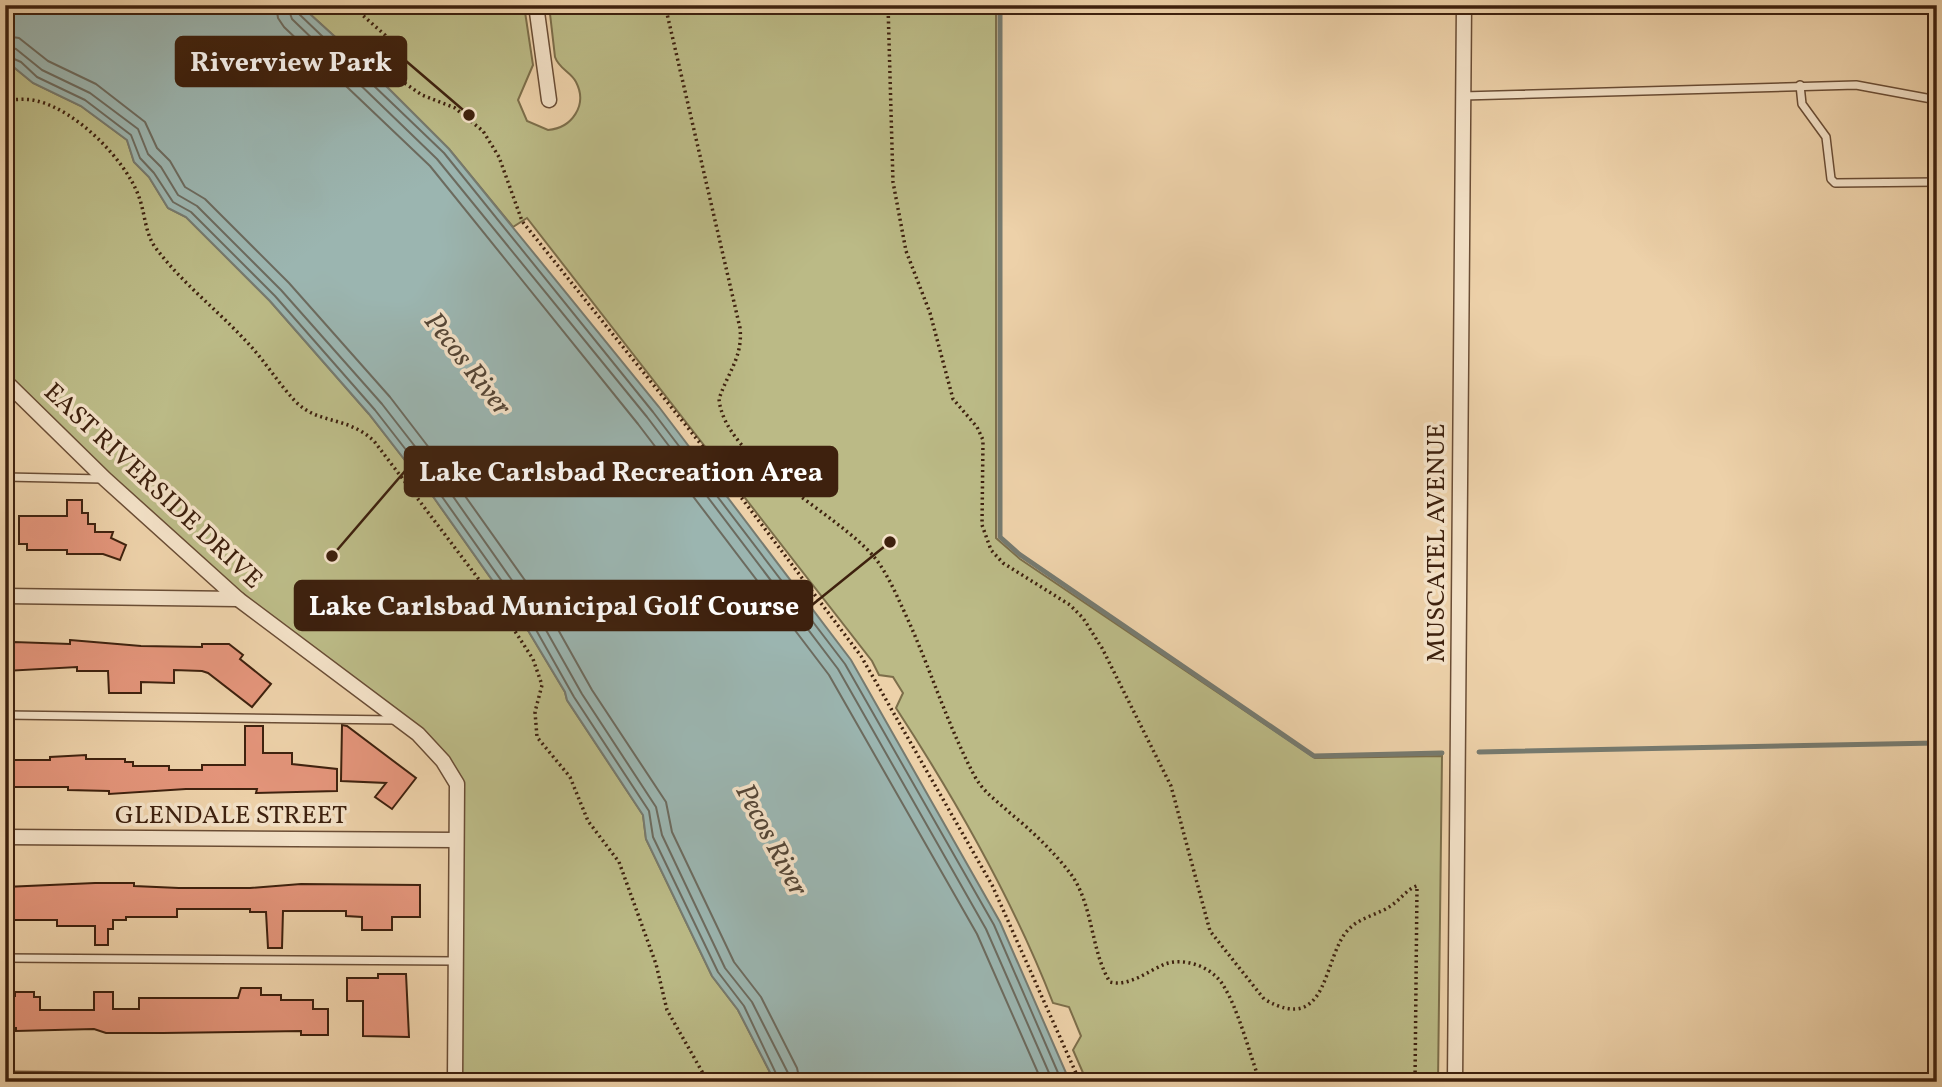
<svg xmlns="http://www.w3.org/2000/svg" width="1942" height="1087" viewBox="0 0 1942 1087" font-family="Vollkorn,serif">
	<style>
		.green { fill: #bbba86; stroke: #7c6e4a; stroke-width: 2 }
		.water { fill: #9bb5b0; stroke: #767a6f; stroke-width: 2 }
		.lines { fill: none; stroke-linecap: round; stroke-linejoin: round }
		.shore { stroke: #6c6b5f; stroke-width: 2 }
		.stream { stroke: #767a6f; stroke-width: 5 }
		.building { fill: #e4957b; stroke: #3e210e; stroke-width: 2 }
		.lane-casing { stroke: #6a4d35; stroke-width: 10 }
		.street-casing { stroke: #6a4d35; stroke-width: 17 }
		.path { stroke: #3e210e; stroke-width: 3.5; stroke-dasharray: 2 3.5; stroke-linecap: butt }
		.lane { stroke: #f3e1c7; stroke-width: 7 }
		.street { stroke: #f3e1c7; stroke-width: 14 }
		.labels { text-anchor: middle; stroke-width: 7; stroke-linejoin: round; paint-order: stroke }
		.street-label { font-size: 26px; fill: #3e210e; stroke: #f3e1c7 }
		.water-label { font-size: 28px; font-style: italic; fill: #554636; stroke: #f3e1c7 }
		.leader { fill: none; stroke: #3e210e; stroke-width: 2.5 }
		.callout-dot { fill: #3e210e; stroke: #f3e1c7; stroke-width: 2.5 }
		.callout { fill: #3e210e; stroke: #3e210e; stroke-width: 2.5 }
		.callout-label { font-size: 28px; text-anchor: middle; font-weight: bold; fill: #fff }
	</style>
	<rect width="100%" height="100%" fill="#edd1a9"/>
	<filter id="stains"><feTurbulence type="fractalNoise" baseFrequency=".00286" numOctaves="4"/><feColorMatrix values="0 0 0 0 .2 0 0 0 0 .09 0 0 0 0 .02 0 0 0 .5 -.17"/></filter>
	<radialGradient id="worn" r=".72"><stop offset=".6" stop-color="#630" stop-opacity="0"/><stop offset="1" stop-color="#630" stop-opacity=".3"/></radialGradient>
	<g class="green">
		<path d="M300,5h224l9,60 -15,35 9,21 21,9c24,-2 40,-25 28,-48 -5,-10 -17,-13 -21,-25l-6,-52h447v533l24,21 295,199 127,-2 -4,326h-351l-14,-32 8,-14 -12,-29 -16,-4c-40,-103 -97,-203 -157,-295l7,-15 -10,-16 -14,-2 -7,-14 -345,-443 -14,9 -64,-78 -93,-93z"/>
		<polygon points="5,60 33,83 81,106 127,140 134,162 149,177 168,208 186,217 270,301 369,414 432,495 529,632 565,692 567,700 643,815 646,839 712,976 738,1010 775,1082 455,1082 457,784 443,761 238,599 5,381"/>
	</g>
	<polygon class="water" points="5,5 300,5 356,56 449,149 659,407 851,660 1000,922 1070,1082 775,1082 738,1010 712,976 646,839 643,815 567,700 565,692 529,632 432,495 369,414 270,301 186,217 168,208 149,177 134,162 127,140 81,106 33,83 5,60"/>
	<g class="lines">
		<g class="shore">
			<polyline points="276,5 278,18 284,27 430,166 638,424 829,675 977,934 1042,1082"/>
			<polyline points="287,5 292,19 437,159 647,417 838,669 986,929 1053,1082"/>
			<polyline points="296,5 298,13 444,153 653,412 845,664 994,925 1062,1082"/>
			<polyline points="5,36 19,38 48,61 96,84 145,122 157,148 170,161 185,187 205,199 289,283 390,397 453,479 551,617 592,690 666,802 672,832 734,962 761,997 797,1068 800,1082"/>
			<polyline points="5,46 16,49 42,70 90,93 138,129 148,154 161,167 178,195 197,206 281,290 382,404 445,485 542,623 582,694 656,807 662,835 725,968 752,1002 788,1073 789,1082"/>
			<polyline points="5,55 21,62 37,77 85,100 131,135 140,158 154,173 173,202 191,212 275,296 375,410 438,491 535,628 574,697 649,811 653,837 718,972 744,1006 780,1082"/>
		</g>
		<g class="stream">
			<polyline points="1000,5 1000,537 1019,554 1314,756 1442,753"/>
			<polyline points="1479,752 1937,743"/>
		</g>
	</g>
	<g class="building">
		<polygon points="67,500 82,500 82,513 88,513 88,524 95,524 95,532 113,532 111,538 126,545 120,560 103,554 67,554 67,550 27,550 27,544 19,544 19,516 67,516"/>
		<polygon points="70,640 141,646 202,647 202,644 229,644 243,655 240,659 271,684 252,707 208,673 202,671 174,670 174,683 141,682 141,693 109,693 108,671 77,671 77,667 5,671 5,645 14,645 14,642 70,644"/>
		<polygon points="342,725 347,726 416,778 392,809 375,797 386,783 341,781"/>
		<polygon points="245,726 263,726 263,753 292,753 292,764 337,769 337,791 256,793 257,789 186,789 109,794 109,791 68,790 68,787 5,787 5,760 50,760 50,757 86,755 86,759 125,759 125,762 133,762 133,766 169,766 169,770 202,770 202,765 245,765"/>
		<polygon points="95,883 134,883 134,886 179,888 250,888 301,884 420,885 420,917 392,917 392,930 362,930 362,917 346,916 346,911 283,911 282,948 268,948 266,912 250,912 250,909 177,909 177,917 126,917 126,920 113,920 113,929 108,929 108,945 95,945 95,926 57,926 57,920 6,920 5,887"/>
		<polygon points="378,974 406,974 409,1037 363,1036 363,1001 347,1001 347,978 378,978"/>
		<polygon points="241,988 261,988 261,995 281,995 281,1000 313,1000 313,1009 328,1009 328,1035 301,1035 301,1031 163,1033 106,1033 94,1029 16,1031 16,1028 5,1028 5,996 15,996 15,992 34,992 34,997 40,997 40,1010 94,1010 94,992 113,992 113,1009 139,1009 139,998 238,998"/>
	</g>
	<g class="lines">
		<g class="lane-casing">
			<g id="lane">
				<polyline points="1800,85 1802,104 1826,137 1831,179 1835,183 1937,182"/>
				<polyline points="1463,96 1856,85 1937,100"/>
				<polyline points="5,477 103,479"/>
				<polyline points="5,715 395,720"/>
				<polyline points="5,958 455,961"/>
			</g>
		</g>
		<g class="street-casing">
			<g id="street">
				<polyline points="536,5 549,100"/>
				<polyline points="5,381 105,479 238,599 418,734 443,761 457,784 455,1082"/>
				<polyline points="5,596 238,599"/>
				<polyline points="5,837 456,840"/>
				<polyline points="5,1079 334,1082"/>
				<polyline points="1455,1082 1464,5"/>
			</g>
		</g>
		<g class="path">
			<polyline points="351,5 385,35 394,53 396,73 403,82 422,95 455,108 483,131 499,157 522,221 700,443 861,656 992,885 1080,1082"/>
			<path d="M665,5l75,323c3,29 -12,44 -21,71 6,62 118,113 156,159 12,15 20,34 28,51 26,55 43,113 71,166 9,17 22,25 36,38 21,17 44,39 60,60 24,32 20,77 40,109 19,5 38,-11 55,-18 20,-7 47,3 58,21 15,23 27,70 37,97"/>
			<path d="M888,5l5,177 13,69 24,62 23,86 24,28 6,13 -1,85 9,25 12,13 67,42 13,13 19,30 69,138 39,145 54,68c67,39 58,-46 86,-71 11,-11 30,-14 42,-23 9,-6 15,-16 25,-19l-2,196"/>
			<path d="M5,100c11,0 22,-2 32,1 39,9 89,59 102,96 6,16 6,36 16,50 26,35 60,61 89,92 19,19 34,44 51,62 23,24 51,14 79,40l122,161 37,57 9,26 -7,27 2,25 33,40 18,44 31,41 37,102 11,46 41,72"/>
		</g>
		<use href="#lane" class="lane"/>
		<use href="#street" class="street"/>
	</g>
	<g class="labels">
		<g class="street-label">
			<text transform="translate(154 485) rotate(43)" y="9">EAST RIVERSIDE DRIVE</text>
			<text transform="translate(1435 543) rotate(-90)" y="9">MUSCATEL AVENUE</text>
			<text x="231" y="823">GLENDALE STREET</text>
		</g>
		<g class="water-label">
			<text transform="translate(469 363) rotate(52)" y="10">Pecos River</text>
			<text transform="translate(773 839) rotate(62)" y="10">Pecos River</text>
		</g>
	</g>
	<path class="leader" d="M469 115L406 61M332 556L405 471M890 542L812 605"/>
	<g class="callout-dot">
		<circle cx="469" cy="115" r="7"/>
		<circle cx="332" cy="556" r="7"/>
		<circle cx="890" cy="542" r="7"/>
	</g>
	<g class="callout">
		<rect x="176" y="37" width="230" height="49" rx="7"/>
		<rect x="405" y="447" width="432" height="49" rx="7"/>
		<rect x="295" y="581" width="517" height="49" rx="7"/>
	</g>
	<g class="callout-label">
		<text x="291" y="71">Riverview Park</text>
		<text x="621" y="481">Lake Carlsbad Recreation Area</text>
		<text x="554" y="615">Lake Carlsbad Municipal Golf Course</text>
	</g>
	<rect width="1942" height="1087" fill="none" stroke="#edd1a9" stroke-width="28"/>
	<rect x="7" y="7" width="1928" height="1073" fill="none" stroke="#3e210e" stroke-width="3.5"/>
	<rect x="14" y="14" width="1914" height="1059" fill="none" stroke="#3e210e" stroke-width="2"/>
	<rect width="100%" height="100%" filter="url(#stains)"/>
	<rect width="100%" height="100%" fill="url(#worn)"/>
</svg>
